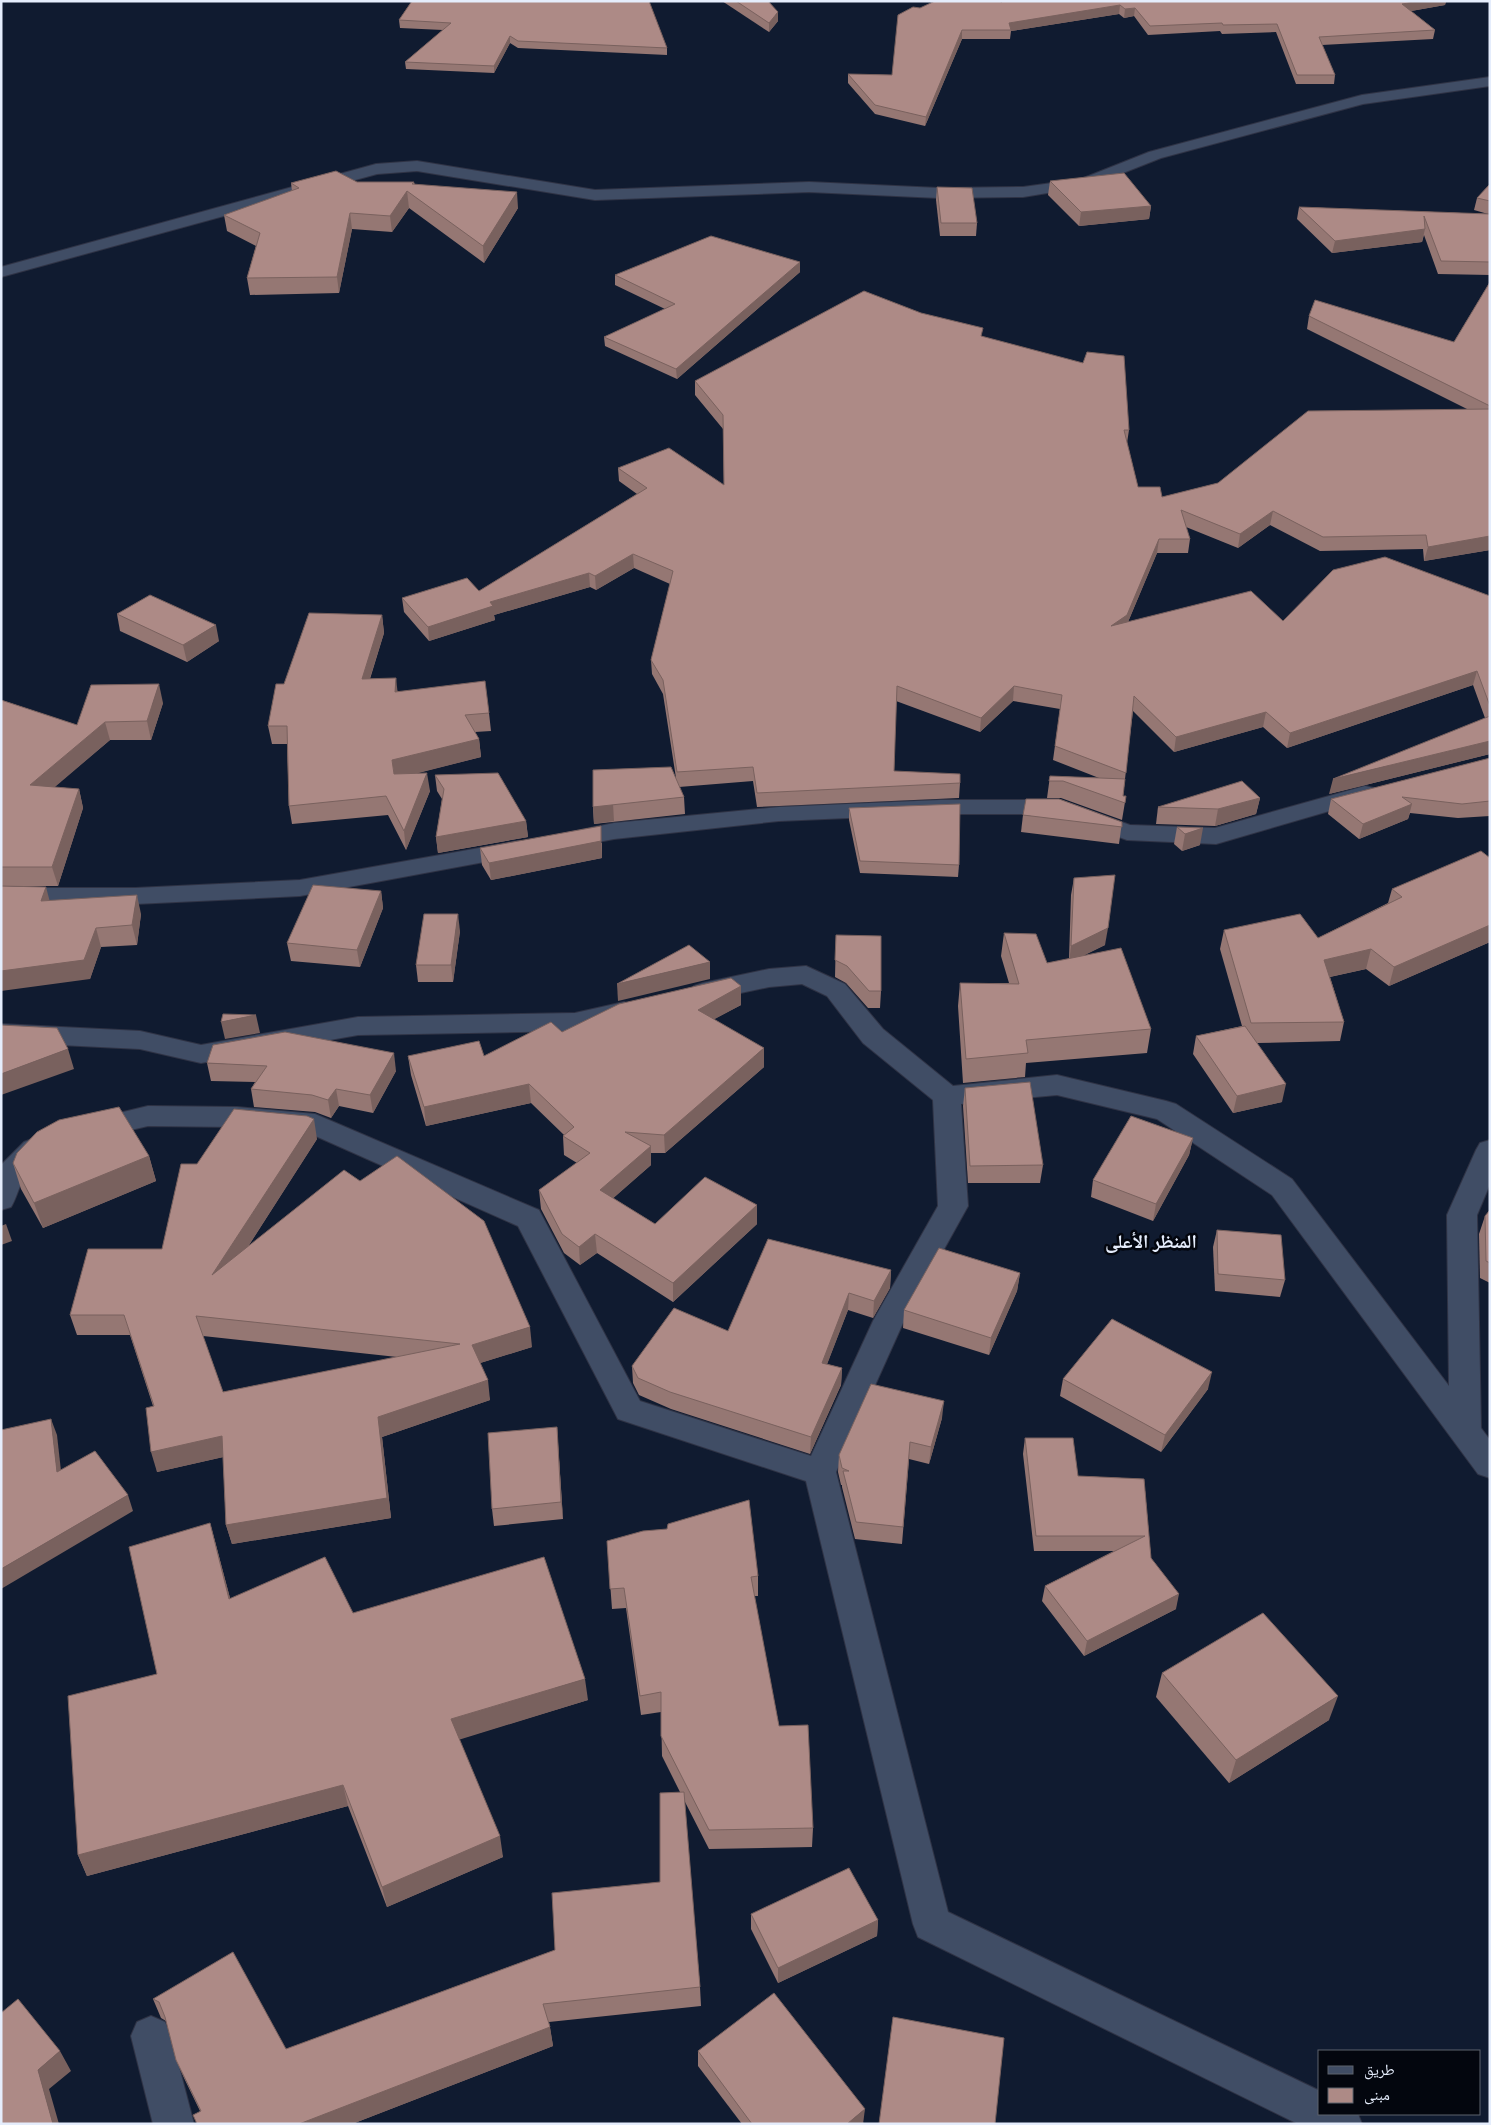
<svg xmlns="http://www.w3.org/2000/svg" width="1491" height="2125" viewBox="0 0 1491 2125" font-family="Raleway,'Noto Naskh Arabic',sans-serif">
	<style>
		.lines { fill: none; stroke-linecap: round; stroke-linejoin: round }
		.minor-casing { stroke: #2f3345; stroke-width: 2 }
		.minor { fill: #404d65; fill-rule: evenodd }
		.wall { fill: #957773; fill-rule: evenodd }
		.shaded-wall { fill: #79615e }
		.building { fill: #ad8a86; stroke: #79615e; fill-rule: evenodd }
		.labels { text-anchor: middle; stroke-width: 5; stroke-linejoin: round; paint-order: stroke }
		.district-label { font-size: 19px; font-weight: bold; fill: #e5edfc; stroke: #03060e }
	</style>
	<rect width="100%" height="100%" fill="#101b30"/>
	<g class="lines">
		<g class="minor-casing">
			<g id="minor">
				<polygon points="1490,77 1490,86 1363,104 1161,158 1090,186 1023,197 939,198 809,192 595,200 417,171 377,174 1,277 1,267 376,164 417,161 595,190 809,182 939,188 1023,187 1081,179 1149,152 1362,95"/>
				<polygon points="1365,786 1374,788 1377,793 1374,798 1216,844 1127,840 1057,814 940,814 779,821 614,839 566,848 557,845 554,840 557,835 614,823 779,807 940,800 1060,800 1130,825 1215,828"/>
				<polygon points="518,841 527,844 530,849 527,854 300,896 135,904 1,904 1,888 135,888 300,880"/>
				<polygon points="806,966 845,984 883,1029 953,1086 1057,1075 1166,1101 1176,1104 1292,1179 1449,1386 1447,1215 1476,1150 1480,1143 1490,1140 1490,1184 1477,1215 1481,1428 1490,1440 1490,1478 1478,1474 1272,1195 1157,1119 1057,1095 961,1104 968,1206 903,1323 836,1472 948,1912 1320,2091 1320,2114 1358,2114 1362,2124 1298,2124 918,1937 913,1924 806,1481 618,1419 518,1226 311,1134 237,1127 148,1126 92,1139 82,1136 78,1129 82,1122 148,1106 237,1107 315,1114 539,1210 640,1401 811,1456 873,1321 938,1206 933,1100 863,1043 827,996 802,984 769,987 703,1001 694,998 690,992 694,986 703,983 769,969"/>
				<polygon points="624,1002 633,1005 637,1011 633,1017 575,1031 358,1035 201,1063 140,1049 1,1042 1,1024 140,1031 201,1045 358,1017 575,1013"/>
				<path d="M42,1135l10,3 4,7c-7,12 -22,19 -31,32 -6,8 -8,20 -14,30l-10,3v-45l23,-23z"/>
				<polygon points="151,2016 165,2022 171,2036 194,2124 153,2124 131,2036 137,2022"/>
			</g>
		</g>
		<use href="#minor" class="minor"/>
	</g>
	<g class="wall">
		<polygon points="412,1 667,48 667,55 518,48 510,43 494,73 406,69 405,62 443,30 400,28 399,20"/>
		<polygon points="722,1 768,1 778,21 769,32"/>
		<polygon points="999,1 1446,1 1445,5 1411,11 1435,30 1433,39 1322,45 1335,75 1334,84 1296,84 1276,32 1222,34 1220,31 1148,35 1134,16 1124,18 1119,14 1011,31 1010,39 962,39 925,126 875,114 848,83 848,74 892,75 920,8"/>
		<polygon points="1050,181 1151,206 1149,219 1079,226 1048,195"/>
		<polygon points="357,182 414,182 415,185 518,208 484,263 409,208 392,232 352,229 339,293 250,295 247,278 256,246 227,231 224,215 292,191 291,183"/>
		<polygon points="1490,184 1490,275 1438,274 1424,235 1422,242 1332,253 1297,219 1299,207 1488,214 1474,210 1477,198"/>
		<polygon points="937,187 977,223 976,236 940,236 936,200"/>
		<polygon points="800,262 800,272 677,379 605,346 604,337 665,309 615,285 615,275"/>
		<polygon points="1490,282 1490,550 1424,561 1423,549 1320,551 1270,525 1238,548 1186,527 1190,539 1188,553 1157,553 1128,622 1283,621 1490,596 1490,754 1329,794 1485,718 1473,685 1287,748 1263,727 1174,752 1133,711 1123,796 1126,796 1122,820 1061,798 1047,798 1050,776 1099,778 1053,760 1060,709 1013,701 980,732 896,701 894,771 960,783 959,798 757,807 753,781 679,787 684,797 685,814 594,824 593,807 676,778 663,694 652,674 651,660 670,584 634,568 596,590 590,587 494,615 495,620 429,641 404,612 402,598 479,591 637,494 619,481 618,468 724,485 723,429 695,395 695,381 982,336 1129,430 1127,443 1138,487 1162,497 1218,483 1467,409 1307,329 1309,316 1454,342"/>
		<polygon points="117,614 219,641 187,662 120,631"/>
		<polygon points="382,615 384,633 370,679 398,691 489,713 491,731 475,732 479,739 481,757 417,773 430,791 406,850 388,815 292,824 289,806 287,744 272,744 268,726"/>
		<polygon points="1,700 77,725 163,703 151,740 110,740 54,787 79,789 83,808 58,886 1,886"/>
		<polygon points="1490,758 1490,816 1458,818 1410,813 1408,819 1359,839 1328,814 1331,799"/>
		<polygon points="435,775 526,821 528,837 438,853 436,837 442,799 437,791"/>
		<polygon points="1260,798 1256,814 1215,826 1156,824 1158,807"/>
		<polygon points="849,808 959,865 958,877 860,873 849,820"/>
		<polygon points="1023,815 1122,822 1119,844 1021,832"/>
		<polygon points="1177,827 1200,845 1182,851 1174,844"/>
		<polygon points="602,843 602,858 491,880 482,865 480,848"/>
		<polygon points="1490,858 1490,942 1389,986 1366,969 1330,977 1344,1022 1340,1041 1257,1043 1282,1102 1233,1113 1193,1054 1196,1036 1242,1026 1220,949 1224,930 1318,938 1388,903 1392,889"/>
		<polygon points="1074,878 1105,945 1084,955 1151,1029 1147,1053 1026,1063 1025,1077 963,1083 958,1006 960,983 1009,983 1001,956 1004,933 1047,963 1069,959 1071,895"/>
		<polygon points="381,891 383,908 360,967 291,961 287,943"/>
		<polygon points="49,900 141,914 137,945 101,947 90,979"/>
		<polygon points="460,931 453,982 418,982 416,965"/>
		<polygon points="836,935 881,991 880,1008 868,1008 846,983 835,977"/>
		<polygon points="741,986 741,1005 714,1019 764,1067 665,1153 651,1153 651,1165 613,1198 655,1224 757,1205 757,1224 673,1302 597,1253 580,1265 564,1253 541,1209 539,1190 577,1163 564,1155 563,1136 564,1135 531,1103 426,1126 411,1075 408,1056 484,1056 562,1032"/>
		<polygon points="207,1063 396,1071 373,1113 339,1106 331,1118 315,1112 254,1107 251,1089 255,1082 211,1081"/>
		<polygon points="965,1088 1043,1165 1040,1183 968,1183 963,1106"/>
		<polygon points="1193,1138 1189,1155 1153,1221 1091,1197 1093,1180"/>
		<path d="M317,1139l-68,106 283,102 -52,16 10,37 -108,37 9,81 -159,26 -6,-19 -3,-68 -66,15 -4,-66 -23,-71h-53l-7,-20 92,-66 35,-85zM203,1336l194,21 -174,35z"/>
		<polygon points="149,1156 156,1181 43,1228 21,1189 13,1163"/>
		<polygon points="1490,1210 1490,1283 1480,1278 1479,1234 1485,1216"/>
		<polygon points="1217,1230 1285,1280 1280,1297 1215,1291 1213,1247"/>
		<polygon points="891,1270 890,1288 873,1318 848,1310 827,1364 842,1368 841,1385 810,1454 671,1409 639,1395 633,1383 632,1366 728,1331"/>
		<polygon points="1020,1273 1017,1291 989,1355 903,1328 904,1310"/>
		<polygon points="1063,1379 1208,1389 1161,1452 1060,1396"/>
		<polygon points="942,1418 929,1464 909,1459 902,1544 855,1539 842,1487 842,1485 841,1485 838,1472 839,1455"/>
		<polygon points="557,1427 563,1519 494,1526 492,1509"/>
		<polygon points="1025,1438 1078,1476 1144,1479 1151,1558 1176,1609 1084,1656 1042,1601 1045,1586 1114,1551 1034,1551 1023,1454"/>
		<polygon points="210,1523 230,1598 353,1613 588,1700 459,1739 503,1857 387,1907 348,1806 87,1876 78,1855 157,1674"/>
		<polygon points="607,1541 758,1576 758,1596 754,1596 779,1726 813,1828 812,1847 709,1849 684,1800 700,1987 701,2006 549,2022 553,2046 352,2124 197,2124 200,2111 184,2078 176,2060 166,2021 161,2018 153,1999 286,2049 555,1950 660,1882 680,1792 662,1756 661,1712 641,1715 626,1608 612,1609"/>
		<polygon points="1162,1673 1329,1720 1229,1783 1156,1697"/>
		<polygon points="751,1914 878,1920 877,1936 778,1983 751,1929"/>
		<polygon points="698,2051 864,2123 742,2124 698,2066"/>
	</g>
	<g class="shaded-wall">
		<polygon points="1420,1 1446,1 1445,5 1400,13 1402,4"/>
		<polygon points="1120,5 1119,14 1011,31 1009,23"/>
		<polygon points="1135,8 1134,16 1124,18 1125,9"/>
		<polygon points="778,12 778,21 769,32 769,23"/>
		<polygon points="962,30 962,39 925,126 926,117"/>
		<polygon points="510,36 510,43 494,73 494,66"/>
		<polygon points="407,191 409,208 392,232 390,216"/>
		<polygon points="517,192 518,208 484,263 483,246"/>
		<polygon points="1151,206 1149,219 1079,226 1081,212"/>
		<polygon points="350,213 352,229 339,293 337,277"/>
		<polygon points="1425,229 1422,242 1332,253 1335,241"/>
		<polygon points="800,262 800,272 677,379 676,369"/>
		<polygon points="1273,511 1270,525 1238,548 1240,534"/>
		<polygon points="1490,536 1490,550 1424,561 1428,547"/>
		<polygon points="1159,539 1157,553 1125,629 1111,626"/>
		<polygon points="633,554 634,568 596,590 595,576"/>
		<polygon points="589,573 590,587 494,615 495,620 429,641 428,627 490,602"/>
		<polygon points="382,615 384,633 364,697 362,679"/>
		<polygon points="216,625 219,641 187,662 183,645"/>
		<polygon points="1477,671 1473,685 1287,748 1290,733"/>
		<polygon points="396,678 398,696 395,692"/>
		<polygon points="159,684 163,703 151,740 147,721"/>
		<polygon points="1014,686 1013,701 980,732 981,718"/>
		<polygon points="1266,712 1263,727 1174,752 1176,737"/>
		<polygon points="105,722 110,740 35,804 30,785"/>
		<polygon points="479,739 481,757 395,779 392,760"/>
		<polygon points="1490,741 1490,754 1329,794 1333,779"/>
		<polygon points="427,773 430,791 406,850 404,831"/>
		<polygon points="79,789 83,808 58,886 52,867"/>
		<polygon points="1260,798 1256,814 1215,826 1218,809"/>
		<polygon points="613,804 614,821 594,824 593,807"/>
		<polygon points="1412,804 1408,819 1359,839 1363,824"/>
		<polygon points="526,821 528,837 438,853 436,837"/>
		<polygon points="601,826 602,858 491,880 489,863"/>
		<polygon points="1203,828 1200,845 1182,851 1185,834"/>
		<polygon points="46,887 51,906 41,901"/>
		<polygon points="381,891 383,908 360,967 357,950"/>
		<polygon points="137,895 141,914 137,945 132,925"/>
		<polygon points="458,914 460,931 453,982 451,965"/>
		<polygon points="1490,925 1490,942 1389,986 1394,967"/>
		<polygon points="96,928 101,947 90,979 1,991 1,971"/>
		<polygon points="1108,928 1105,945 1069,963 1071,946"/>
		<polygon points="1371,949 1366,969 1320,979 1324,960"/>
		<polygon points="710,962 710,979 618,1001 617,984"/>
		<polygon points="741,986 741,1005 698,1028 698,1010"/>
		<polygon points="256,1015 260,1033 225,1039 221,1022"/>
		<polygon points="764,1048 764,1067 665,1153 664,1135"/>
		<polygon points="68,1049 74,1069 1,1095 1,1074"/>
		<polygon points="394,1053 396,1071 373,1113 370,1095"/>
		<polygon points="529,1084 531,1103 426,1126 424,1107"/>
		<polygon points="1286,1084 1282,1102 1233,1113 1237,1096"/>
		<polygon points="336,1089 339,1106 331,1118 328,1100"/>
		<polygon points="314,1119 317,1139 217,1295 212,1275"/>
		<polygon points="1193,1138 1189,1155 1153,1221 1156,1204"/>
		<polygon points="651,1146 651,1165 601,1209 600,1190"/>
		<polygon points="149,1156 156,1181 43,1228 34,1203"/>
		<polygon points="757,1205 757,1224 673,1302 673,1283"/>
		<polygon points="6,1224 12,1241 1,1245 1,1226"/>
		<polygon points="595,1234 597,1253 580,1265 579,1247"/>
		<polygon points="891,1270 890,1288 873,1318 874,1301"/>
		<polygon points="1020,1273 1017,1291 989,1355 991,1338"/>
		<polygon points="849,1293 848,1310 821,1380 822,1363"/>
		<polygon points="530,1327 532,1347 474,1365 472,1345"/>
		<polygon points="842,1368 841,1385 810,1454 811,1437"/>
		<polygon points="1212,1372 1208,1389 1161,1452 1165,1435"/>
		<polygon points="488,1380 490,1400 382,1437 391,1518 232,1544 226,1525 378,1417"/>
		<polygon points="944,1401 942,1418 929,1464 931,1447"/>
		<polygon points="51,1419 57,1435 63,1489 57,1472"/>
		<polygon points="557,1427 558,1444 563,1519 561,1502"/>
		<polygon points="222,1436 228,1456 157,1472 151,1452"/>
		<polygon points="128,1495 133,1511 1,1589 1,1569"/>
		<polygon points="210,1523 216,1545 236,1621 229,1599"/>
		<polygon points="1179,1594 1176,1609 1084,1656 1087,1641"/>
		<polygon points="585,1679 588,1700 455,1741 451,1719"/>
		<polygon points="1338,1696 1329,1720 1229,1783 1236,1760"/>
		<polygon points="343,1785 348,1806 87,1876 78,1855"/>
		<polygon points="500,1836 503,1857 387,1907 382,1887"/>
		<polygon points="878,1920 877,1936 778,1983 778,1968"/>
		<polygon points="550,2027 553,2046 352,2124 299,2124"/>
		<polygon points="60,2051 71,2071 49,2089 59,2124 53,2124 38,2070"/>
		<polygon points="865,2109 863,2124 847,2124"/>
	</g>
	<g class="building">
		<polygon points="412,1 649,1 667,48 518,41 510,36 494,66 405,62 451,23 399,20"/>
		<polygon points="736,1 768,1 778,12 769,23"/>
		<polygon points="935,1 998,1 1002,2 1002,1 1420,1 1402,4 1435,30 1319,37 1335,75 1297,75 1277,24 1223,25 1222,23 1150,26 1135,8 1125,9 1120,5 1009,23 1011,30 962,30 926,117 875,105 848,74 892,75 898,15 913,7 920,8"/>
		<polygon points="336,171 357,182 414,182 412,184 517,192 483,246 407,191 390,216 350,213 337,277 247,278 260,233 224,215 299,188 291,183"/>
		<polygon points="1124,173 1151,206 1081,212 1050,181"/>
		<polygon points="1490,184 1490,201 1477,198"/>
		<polygon points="937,187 972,188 977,223 941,223"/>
		<polygon points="1299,207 1489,214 1490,211 1490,262 1441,261 1424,216 1425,229 1335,241"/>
		<polygon points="711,236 800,262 676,369 604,337 675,304 615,275"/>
		<polygon points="1490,282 1490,406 1309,316 1315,300 1454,342"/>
		<polygon points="864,291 921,313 983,328 981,336 1083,363 1087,352 1124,356 1129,430 1124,430 1138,487 1160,487 1162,497 1218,483 1308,411 1490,409 1490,536 1428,547 1426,535 1323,537 1273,511 1240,534 1181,510 1190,539 1159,539 1127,615 1111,626 1251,591 1283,621 1333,570 1385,557 1490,596 1490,706 1477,671 1290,733 1266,712 1176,737 1134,696 1126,773 1055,746 1062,695 1014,686 981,718 897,686 894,771 960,774 960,783 757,793 753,767 677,772 663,680 651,660 673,571 633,554 595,576 589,573 490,602 493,606 428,627 402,598 467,578 479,591 647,488 618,468 669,448 724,485 723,415 695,381"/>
		<polygon points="150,595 216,625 183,645 117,614"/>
		<polygon points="309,613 382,615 362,679 396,678 395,692 485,681 489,713 465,715 479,739 392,760 394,774 427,773 404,831 386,796 289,806 287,726 268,726 276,684 284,684"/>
		<polygon points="159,684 147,721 105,722 30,785 79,789 52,867 1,867 1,700 77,725 91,685"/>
		<polygon points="1490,716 1490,741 1333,779"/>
		<polygon points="1490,758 1490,801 1462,804 1402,797 1412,804 1363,824 1331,799"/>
		<polygon points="671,767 684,797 593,807 593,770"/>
		<polygon points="498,773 526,821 436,837 444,789 435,775"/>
		<polygon points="1050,776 1125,779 1123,796 1126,796 1125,803 1063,781 1049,781"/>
		<polygon points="1242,781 1260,798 1218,809 1158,807"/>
		<polygon points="1026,799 1059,799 1122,822 1122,827 1023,815"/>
		<polygon points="960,804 959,865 860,861 849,808"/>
		<polygon points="601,826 601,841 489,863 480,848"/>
		<polygon points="1177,827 1203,828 1185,834"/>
		<polygon points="1481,851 1490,858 1490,925 1394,967 1371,949 1324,960 1344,1022 1251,1023 1224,930 1300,914 1318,938 1402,897 1392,889"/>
		<polygon points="1115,875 1108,928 1071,946 1074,878"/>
		<polygon points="313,885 381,891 357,950 287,943"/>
		<polygon points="1,886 46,887 41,901 137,895 132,925 96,928 84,960 1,971"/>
		<polygon points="424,914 458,914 451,965 416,965"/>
		<polygon points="1004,933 1036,934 1047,963 1121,948 1151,1029 1026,1040 1028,1053 966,1059 960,983 1019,984"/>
		<polygon points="836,935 881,936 881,991 869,991 847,966 835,960"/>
		<polygon points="689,945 710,962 617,984"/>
		<polygon points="731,978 741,986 698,1010 764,1048 664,1135 625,1132 651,1146 600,1190 655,1224 705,1177 757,1205 673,1283 595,1234 579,1247 562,1234 539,1190 590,1153 563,1136 574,1127 529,1084 424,1107 408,1056 479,1041 484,1056 551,1022 562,1032 619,1004"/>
		<polygon points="223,1014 256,1015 221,1022"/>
		<polygon points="1,1025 57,1028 68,1049 1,1074"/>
		<polygon points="1245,1026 1286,1084 1237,1096 1196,1036"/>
		<polygon points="285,1032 394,1053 370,1095 336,1089 328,1100 312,1095 251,1089 267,1066 207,1063 213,1045"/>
		<polygon points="1030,1082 1043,1165 970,1166 965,1088"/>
		<polygon points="119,1107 149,1156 34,1203 13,1163 17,1153 37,1132 59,1120"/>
		<path d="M234,1109l73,7 7,3 -102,156 132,-105 16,11 37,-25 87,65 46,106 -58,18 16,35 -110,37 9,81 -161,27 -4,-89 -71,16 -5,-44 8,-2 -30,-91h-54l18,-66h74l19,-85h16zM196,1316l264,28 -237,48z"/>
		<polygon points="1131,1116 1193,1138 1156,1204 1093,1180"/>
		<polygon points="1490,1210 1490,1263 1486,1261 1485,1216"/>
		<polygon points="1217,1230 1281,1235 1285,1280 1218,1274"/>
		<polygon points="768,1239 891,1270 874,1301 849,1293 822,1363 842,1368 811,1437 670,1392 638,1378 632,1366 674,1308 728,1331"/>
		<polygon points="939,1248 1020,1273 991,1338 904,1310"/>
		<polygon points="1112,1319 1212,1372 1165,1435 1063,1379"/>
		<polygon points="871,1384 944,1401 931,1447 910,1442 903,1527 856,1522 843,1471 849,1471 842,1468 839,1455"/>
		<polygon points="51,1419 57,1472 95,1451 128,1495 1,1569 1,1430"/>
		<polygon points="557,1427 561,1502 492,1509 488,1433"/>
		<polygon points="1025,1438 1073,1438 1078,1476 1144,1479 1151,1558 1179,1594 1087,1641 1045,1586 1145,1536 1036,1536"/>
		<polygon points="749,1500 758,1576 751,1577 779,1726 808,1725 813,1828 709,1830 661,1736 661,1692 640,1696 624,1588 610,1589 607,1541 643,1531 667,1529 668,1524"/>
		<polygon points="210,1523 229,1599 325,1557 353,1613 544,1557 585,1679 451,1719 500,1836 382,1887 343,1785 78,1855 68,1696 157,1674 129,1547"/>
		<polygon points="1263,1613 1338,1696 1236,1760 1162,1673"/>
		<polygon points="684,1792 700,1987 543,2004 550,2027 299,2124 197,2124 193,2115 201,2111 176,2060 165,2017 159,2002 153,1999 233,1952 286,2049 555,1950 552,1893 660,1882 660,1793"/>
		<polygon points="849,1868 878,1920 778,1968 751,1914"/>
		<polygon points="774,1993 865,2109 847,2124 752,2124 698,2051"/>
		<polygon points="18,1999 60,2051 38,2070 53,2124 1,2124 1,2013"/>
		<polygon points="893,2017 1004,2038 995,2124 879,2124"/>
	</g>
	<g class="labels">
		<g class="district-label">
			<text x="1151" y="1248">المنظر الأعلى</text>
		</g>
	</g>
	<rect width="1491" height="2125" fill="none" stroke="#e5edfc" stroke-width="5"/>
	<rect x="1318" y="2050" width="162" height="65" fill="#03060e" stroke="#5d626d"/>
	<rect x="1328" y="2066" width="25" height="8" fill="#404d65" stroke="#5d626d"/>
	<text x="1364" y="2075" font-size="15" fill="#e5edfc">طريق</text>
	<rect x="1328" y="2088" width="25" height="15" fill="#ad8a86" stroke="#5d626d"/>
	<text x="1364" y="2100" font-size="15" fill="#e5edfc">مبنى</text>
</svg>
